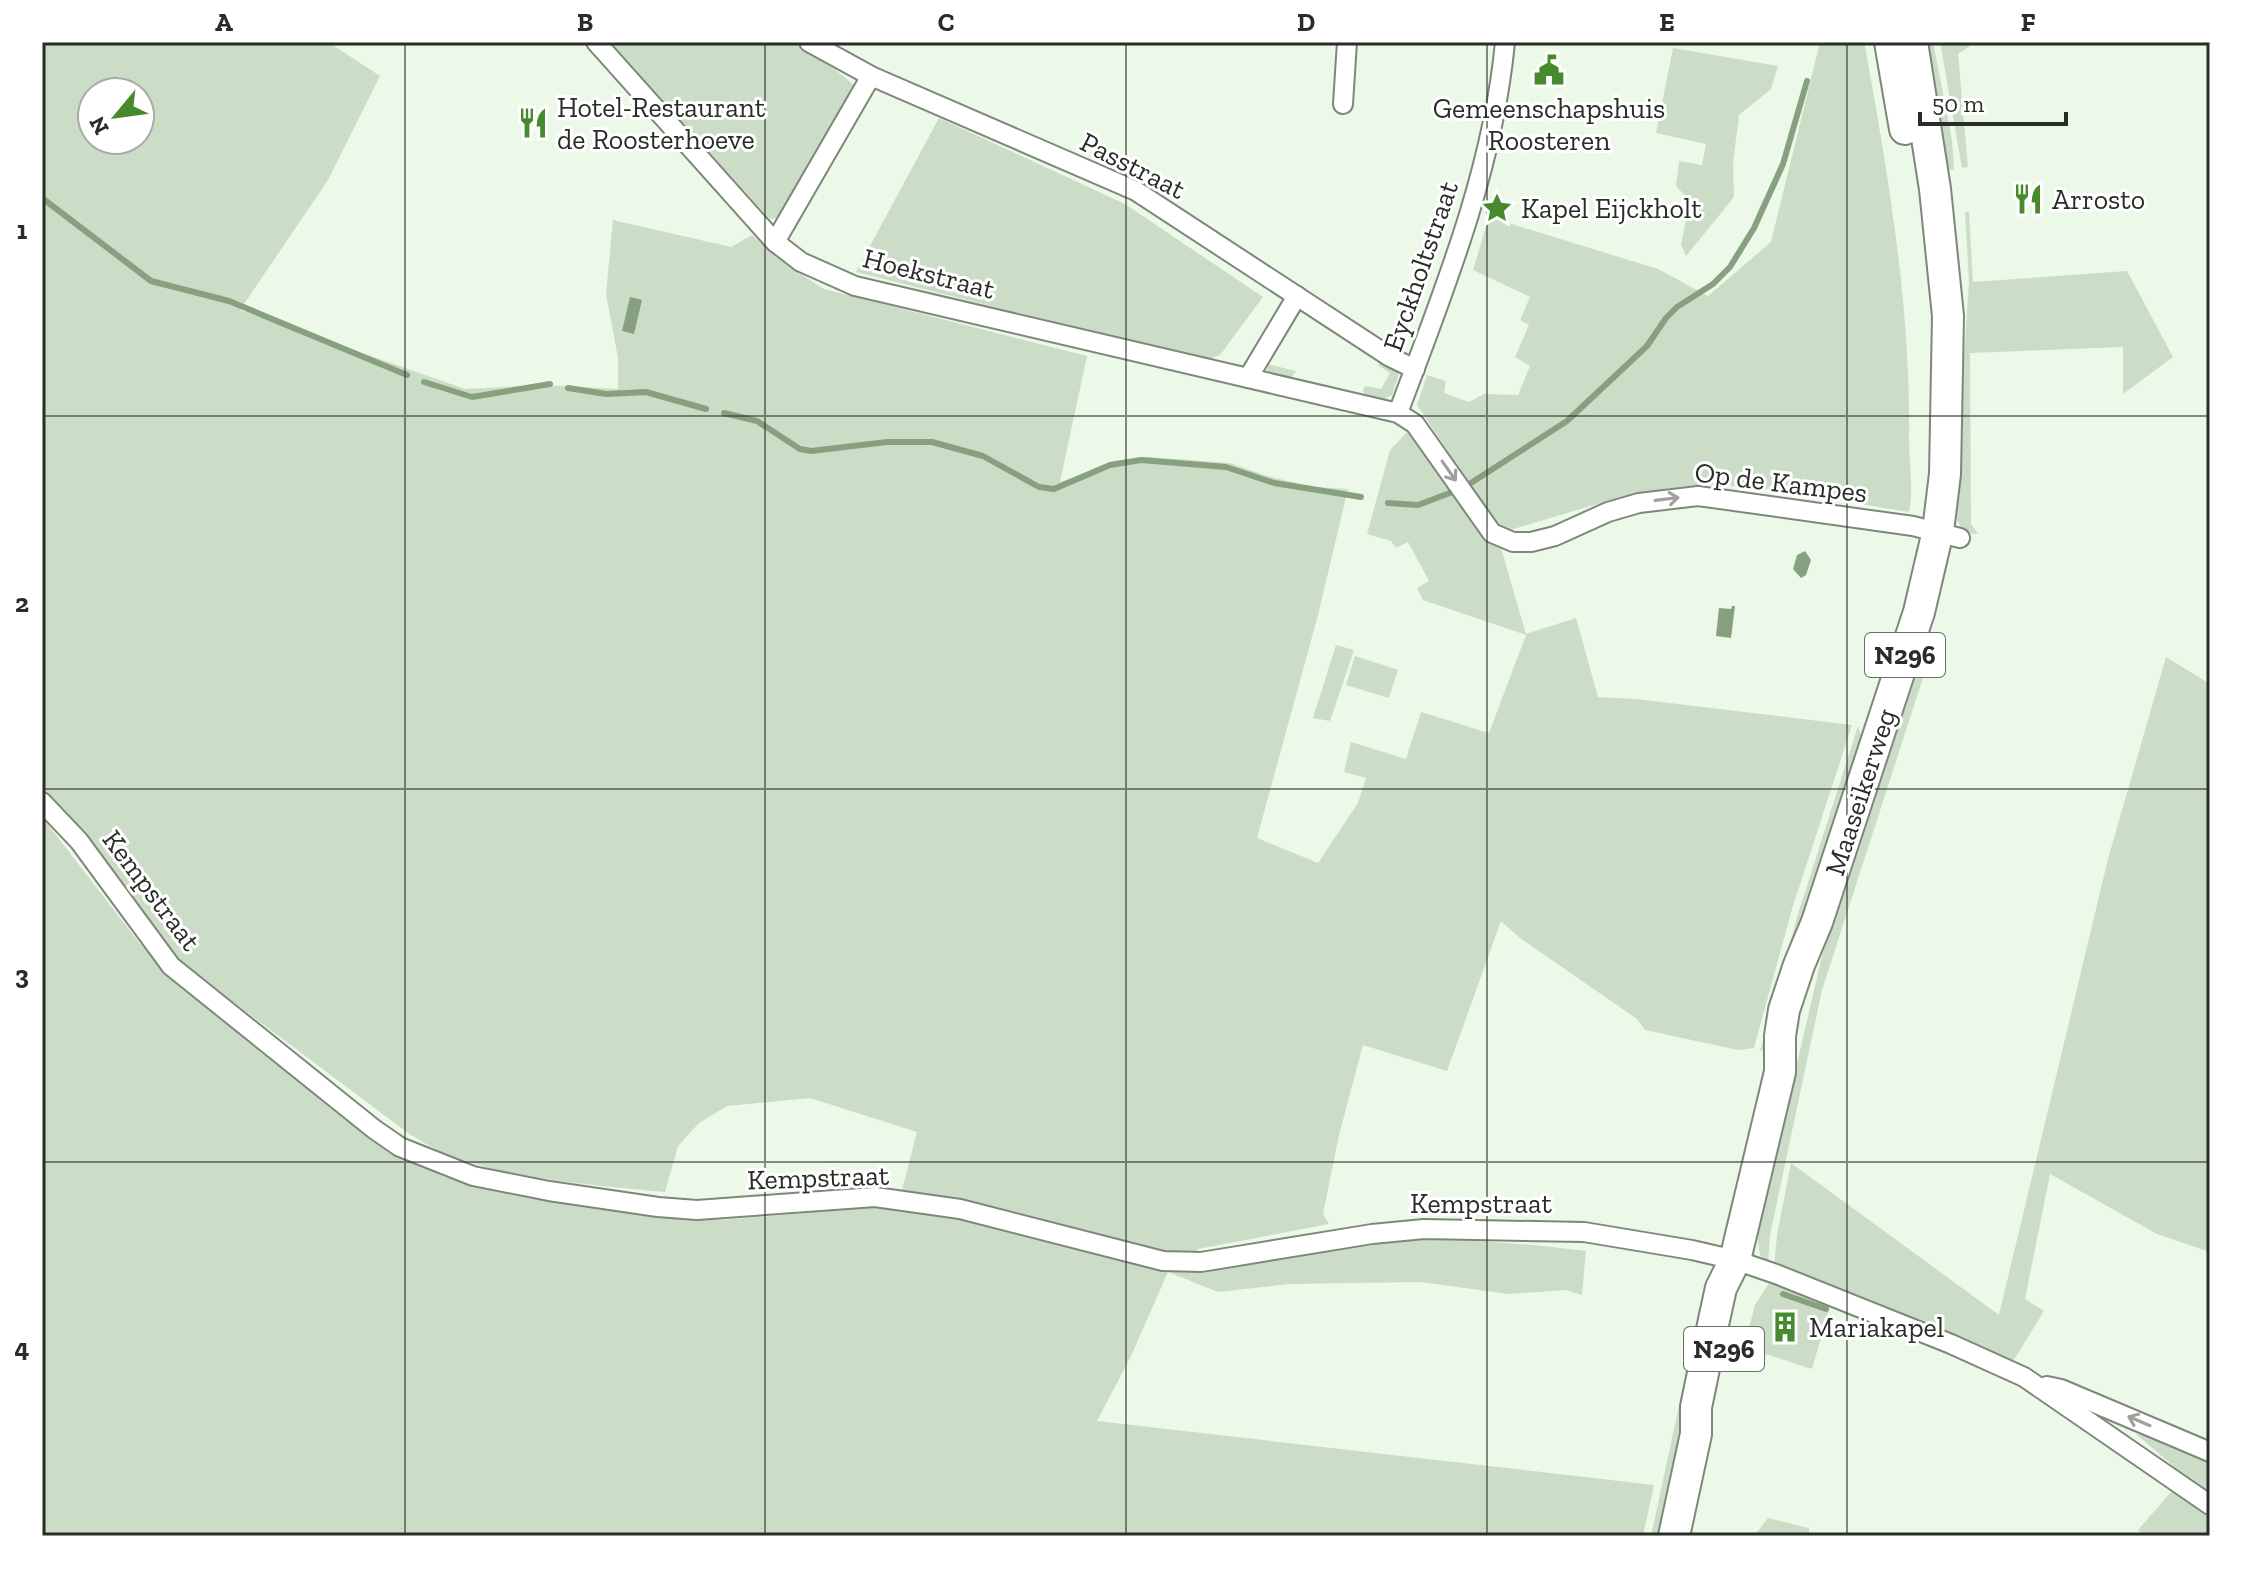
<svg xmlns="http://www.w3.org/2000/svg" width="2252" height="1578" viewBox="0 0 2252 1578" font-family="'Zilla Slab',serif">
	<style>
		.green { fill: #ccddc7; fill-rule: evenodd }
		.water { fill: #87a07f }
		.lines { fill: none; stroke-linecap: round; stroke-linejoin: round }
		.stream { stroke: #87a07f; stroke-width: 6 }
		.minor-casing { stroke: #7d887a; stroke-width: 22 }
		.primary-casing { stroke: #7d887a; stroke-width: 34 }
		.minor { stroke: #fff; stroke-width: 18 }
		.primary { stroke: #fff; stroke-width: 30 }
		.oneway { stroke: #9fa09e }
		.grid { fill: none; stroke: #292d27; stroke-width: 2; stroke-opacity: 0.55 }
		.labels { text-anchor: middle; stroke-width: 6; stroke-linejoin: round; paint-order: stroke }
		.shield { fill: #fff; stroke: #696c68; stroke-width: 2 }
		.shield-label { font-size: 26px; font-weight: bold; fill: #292d27 }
		.poi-label { font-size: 28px; fill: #292d27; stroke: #fff; text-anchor: start }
		.street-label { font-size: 28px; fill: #292d27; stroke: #fff }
		.neatline { fill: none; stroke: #292d27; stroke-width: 3 }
		.grid-label { font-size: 26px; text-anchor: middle; font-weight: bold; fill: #292d27 }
	</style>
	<rect width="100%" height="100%" fill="#ecf8e8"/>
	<g class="green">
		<path d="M42,42h286l52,34 -52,104 -88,130 225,79 77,-4 76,4v-31l-12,-64 7,-74 118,27 21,-12 42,35 30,19 263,67 -27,126 56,-21 32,-4 82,6 37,13 47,11 34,2 -30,126 -61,223 61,25 40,-60 8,-25 -22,-6 7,-30 55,17 15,-47 68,21 37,-98 -103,-35 -6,-12 12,-7 -21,-39 -12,6 -5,-7 -24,-7 23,-84 18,-19 79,107 14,10 25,86 50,-16 22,79 38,2 216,26 -60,184 -38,139 -16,2 -93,-20 -8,-11 -117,-81 -19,-17 -54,150 -84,-26 -24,90 -16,79 6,10 -131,25 -29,22h32l208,-35 125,9 52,6 -4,44 -16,-5 -57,4 -89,-12 -131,2 -71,8 -50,-20 -37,84 -34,65 557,64 -11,51h-1601v-719l95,123 33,38 207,164 67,35 72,17 156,23 50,3 119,-10 61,-20 15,-58 -107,-34 -83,8 -28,17 -21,23 -13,46c-72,-7 -151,-12 -219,-38 -13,-5 -26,-14 -38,-21l-240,-180 -126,-159zM92,92h48v48h-48z"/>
		<polygon points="609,42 790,42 820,57 855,86 781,217 770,219"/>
		<path d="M1820,42h41l4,4c23,129 46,261 44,393 0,25 5,48 0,73 -66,-10 -155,-31 -220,-26 -61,5 -121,28 -180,44l-11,-3 -81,-122 10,-30 19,6 -2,12 25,9 15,-8 34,1 12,-29 -15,-9 14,-32 -9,-5 10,-23 -57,-27 16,-53 169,52 50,27 63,-54z"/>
		<polygon points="1917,42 1933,42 1952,140 1954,170 1947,169"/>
		<polygon points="1940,42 1976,42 1958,54 1968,167 1962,168"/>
		<polygon points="1673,48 1778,66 1771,89 1739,115 1733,164 1734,197 1686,256 1681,245 1690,201 1676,186 1679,161 1702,165 1706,144 1656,133"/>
		<polygon points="939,118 1125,204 1263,297 1220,355 1206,360 856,272"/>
		<polygon points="1965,212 1969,212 1973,282 2127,271 2173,357 2123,394 2123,347 1970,353 1971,524 1978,534 1965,533 1954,516 1969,281"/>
		<polygon points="1382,361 1398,369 1399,374 1392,395 1380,401 1367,399 1363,391 1365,386 1381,389 1390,373 1378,365"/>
		<polygon points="1267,364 1296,371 1290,379 1267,373"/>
		<polygon points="1336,645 1354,650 1330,721 1313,718"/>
		<polygon points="1926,652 1931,653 1822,990 1770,1235 1768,1264 1760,1255 1757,1236 1822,956 1918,655"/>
		<polygon points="1355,656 1398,670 1389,698 1346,685"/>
		<polygon points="2166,657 2210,684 2210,1252 2157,1234 2050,1174 2025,1299 2044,1311 2012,1363 1774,1267 1777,1235 1791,1163 1999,1315 2108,859"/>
		<polygon points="1858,726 1863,741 1769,1048 1760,1051 1798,914"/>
		<polygon points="1771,1280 1831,1303 1812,1369 1744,1347 1755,1305"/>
		<polygon points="1697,1322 1704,1324 1662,1536 1651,1536"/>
		<polygon points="2136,1434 2164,1441 2210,1461 2210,1536 2144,1536 2138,1530 2185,1476"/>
		<polygon points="1768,1518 1809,1528 1809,1536 1754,1536"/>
	</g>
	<g class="water">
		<polygon points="630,297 642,300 634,334 622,331"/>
		<polygon points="1805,551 1811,560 1806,575 1801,578 1793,569 1797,555"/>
		<polygon points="1732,606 1735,606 1731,638 1716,636 1719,608 1731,609"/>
	</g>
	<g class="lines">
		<g class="stream">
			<polyline points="42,198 151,281 229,301 407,375"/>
			<polyline points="424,382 472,397 550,384"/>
			<polyline points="568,388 606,394 646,392 706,409"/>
			<polyline points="724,413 757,421 800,449 811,451 887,442 932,442 983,456 1039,487 1054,489 1110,465 1141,460 1226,467 1274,483 1361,497"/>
			<polyline points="1471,483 1567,421 1647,346 1666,318 1677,307 1713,284 1730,267 1754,228 1783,164 1807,81"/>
			<polyline points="1388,503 1418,505 1455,491"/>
			<polyline points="1783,1294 1826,1309"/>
		</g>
		<g class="minor-casing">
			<g id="minor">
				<polyline points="596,42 775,242 801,262 855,286 1248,378 1297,296"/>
				<polyline points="809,42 871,76 1136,191 1390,357 1415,369"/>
				<polyline points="1343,104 1347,42"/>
				<polyline points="775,242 871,76"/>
				<polyline points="1248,378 1398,413 1415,424 1492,533 1513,542 1531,542 1555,536 1608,512 1639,503 1698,496 1913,526 1960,538"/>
				<path d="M1398,413c45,-120 95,-242 107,-371"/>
				<polyline points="42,802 79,841 171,966 374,1129 400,1147 473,1176 549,1191 658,1207 697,1210 875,1197 960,1209 1163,1261 1201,1262 1372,1234 1424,1229 1584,1232 1692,1250 1735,1260 1776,1274 1951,1344 2024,1377 2210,1505"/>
				<polyline points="2047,1386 2061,1389 2210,1452"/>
			</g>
		</g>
		<g class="primary-casing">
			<g id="primary">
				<polyline points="1890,42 1905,129"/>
				<polyline points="1674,1536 1696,1434 1696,1407 1714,1320 1721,1288 1735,1260 1780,1072 1780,1036 1784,1010 1799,965 1817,922 1919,612 1938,531 1945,474 1948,316 1935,189 1912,42"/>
			</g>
		</g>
		<use href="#minor" class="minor"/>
		<use href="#primary" class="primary"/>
	</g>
	<defs><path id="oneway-shaft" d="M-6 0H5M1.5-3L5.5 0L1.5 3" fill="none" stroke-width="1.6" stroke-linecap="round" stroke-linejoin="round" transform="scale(2)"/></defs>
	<g class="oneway">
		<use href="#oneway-shaft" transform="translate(1449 471) rotate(55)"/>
		<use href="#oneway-shaft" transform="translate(1667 499) rotate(-7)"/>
		<use href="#oneway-shaft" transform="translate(2139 1421) rotate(-157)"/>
	</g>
	<path class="grid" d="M405,42v1494M765,42v1494M1126,42v1494M1487,42v1494M1847,42v1494M42,416h2168M42,789h2168M42,1162h2168"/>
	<defs>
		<g id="civic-bare" transform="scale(2.4)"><path d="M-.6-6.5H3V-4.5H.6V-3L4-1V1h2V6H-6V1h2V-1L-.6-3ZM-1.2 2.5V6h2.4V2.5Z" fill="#478a2d" stroke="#fff" stroke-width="2.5" paint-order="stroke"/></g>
		<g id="restaurant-bare" transform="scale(2.4)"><path d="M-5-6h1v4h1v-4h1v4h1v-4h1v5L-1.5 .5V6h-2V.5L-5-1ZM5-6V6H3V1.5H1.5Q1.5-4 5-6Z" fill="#478a2d" stroke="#fff" stroke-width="2.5" paint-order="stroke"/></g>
		<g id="sight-bare" transform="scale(2.4)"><path d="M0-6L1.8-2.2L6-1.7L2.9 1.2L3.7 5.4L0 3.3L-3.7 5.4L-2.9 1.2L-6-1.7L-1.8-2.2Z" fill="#478a2d" stroke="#fff" stroke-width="2.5" paint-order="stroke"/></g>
		<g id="building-bare" transform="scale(2.4)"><path d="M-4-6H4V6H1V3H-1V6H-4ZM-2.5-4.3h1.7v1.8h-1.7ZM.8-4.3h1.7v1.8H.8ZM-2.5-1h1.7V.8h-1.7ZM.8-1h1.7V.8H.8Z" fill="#478a2d" stroke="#fff" stroke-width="2.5" paint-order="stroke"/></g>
	</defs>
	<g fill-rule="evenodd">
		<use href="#civic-bare" x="1549" y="70"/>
		<use href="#restaurant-bare" x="533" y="123"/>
		<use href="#restaurant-bare" x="2028" y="199"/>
		<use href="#sight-bare" x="1497" y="208"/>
		<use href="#building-bare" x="1785" y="1327"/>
	</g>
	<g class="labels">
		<g class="shield">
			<rect x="1865" y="633" width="80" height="44" rx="6"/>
			<rect x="1684" y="1327" width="80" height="44" rx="6"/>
		</g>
		<g class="shield-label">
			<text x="1905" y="664">N296</text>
			<text x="1724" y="1358">N296</text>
		</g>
		<g class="poi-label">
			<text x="557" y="117">Hotel-Restaurant<tspan x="557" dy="32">de Roosterhoeve</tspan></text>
			<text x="1549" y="118" text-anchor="middle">Gemeenschapshuis<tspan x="1549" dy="32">Roosteren</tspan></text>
			<text x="2052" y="209">Arrosto</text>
			<text x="1521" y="218">Kapel Eijckholt</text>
			<text x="1809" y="1337">Mariakapel</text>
		</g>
		<g class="street-label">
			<text transform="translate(1133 165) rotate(27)" y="10">Passtraat</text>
			<text transform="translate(1420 266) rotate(-71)" y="10">Eyckholtstraat</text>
			<text transform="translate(929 273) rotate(14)" y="10">Hoekstraat</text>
			<text transform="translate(1781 482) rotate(7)" y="10">Op de Kampes</text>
			<text transform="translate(1860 792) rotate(-72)" y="10">Maaseikerweg</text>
			<text transform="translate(152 890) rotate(53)" y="10">Kempstraat</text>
			<text transform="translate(818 1177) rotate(-2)" y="10">Kempstraat</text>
			<text x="1481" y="1213">Kempstraat</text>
		</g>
	</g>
	<rect width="2252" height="1578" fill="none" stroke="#ffffff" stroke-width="88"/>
	<g transform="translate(116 116) rotate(241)"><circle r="38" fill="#ffffff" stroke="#a9aba9" stroke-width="2"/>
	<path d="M0-6L14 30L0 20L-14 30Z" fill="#478a2d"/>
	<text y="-12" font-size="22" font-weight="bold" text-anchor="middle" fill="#292d27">N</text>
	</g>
	<path d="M1920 112v12h146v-12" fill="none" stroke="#292d27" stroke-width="4"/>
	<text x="1932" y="112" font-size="24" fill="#292d27" stroke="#ffffff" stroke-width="6" paint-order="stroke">50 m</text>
	<rect x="44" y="44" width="2164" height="1490" class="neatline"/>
	<g class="grid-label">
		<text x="224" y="31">A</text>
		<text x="585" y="31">B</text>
		<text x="946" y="31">C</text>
		<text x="1306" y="31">D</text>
		<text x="1667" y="31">E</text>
		<text x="2028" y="31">F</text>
		<text x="22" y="239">1</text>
		<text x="22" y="612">2</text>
		<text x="22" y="984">3</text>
		<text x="22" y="1357">4</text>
	</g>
</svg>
